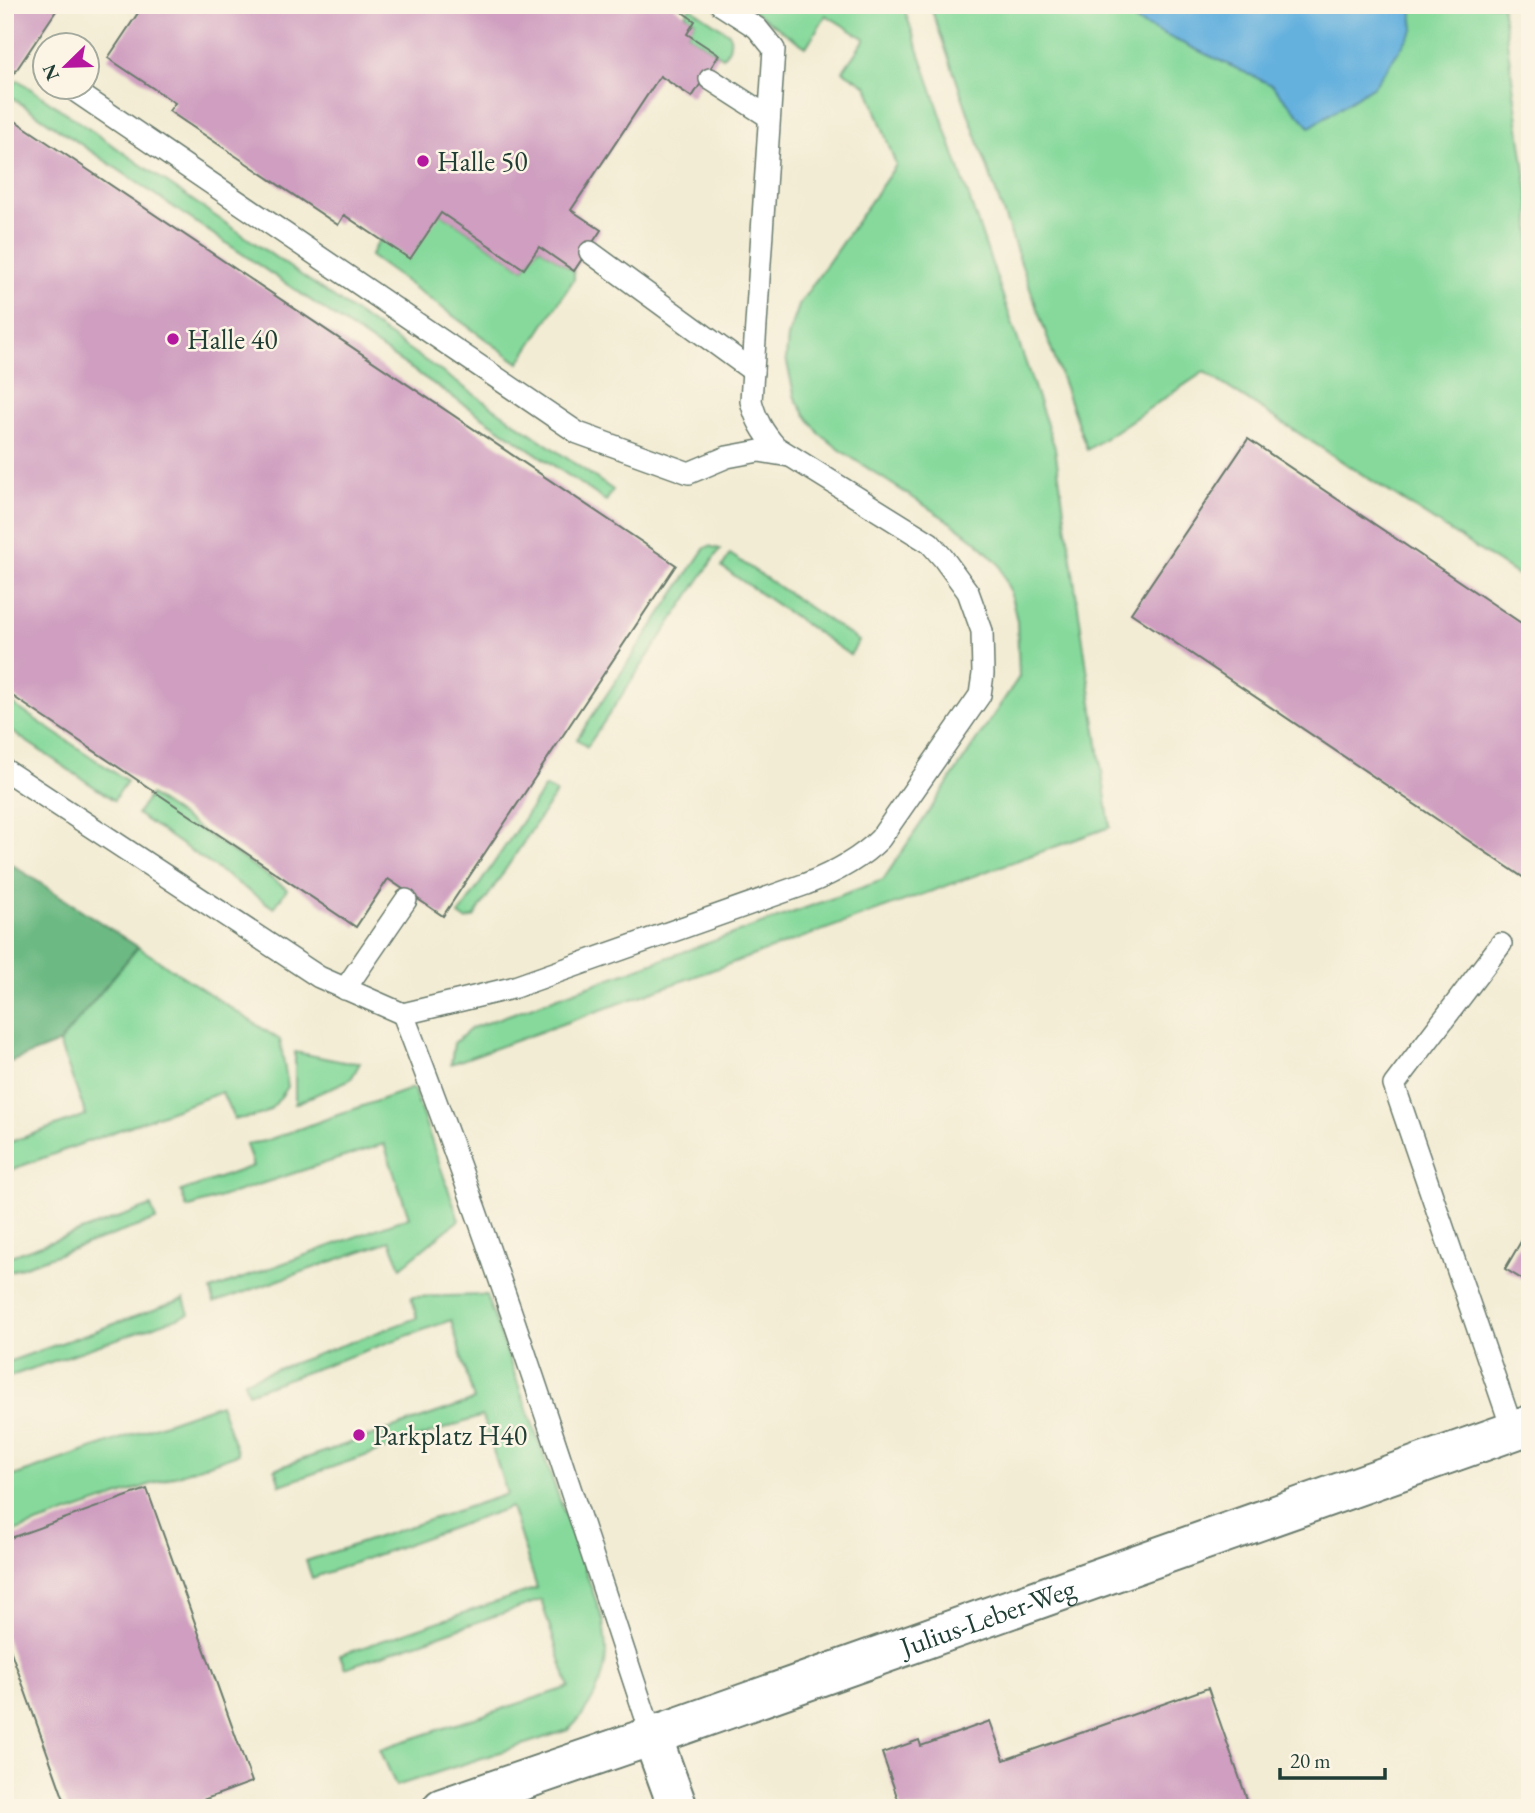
<svg xmlns="http://www.w3.org/2000/svg" width="1535" height="1813" viewBox="0 0 1535 1813" font-family="'EB Garamond',serif">
	<style>
		.green { fill: #86d99b; stroke: #528b68; stroke-width: 2 }
		.forest { fill: #6cb983; stroke: #467b5c; stroke-width: 2 }
		.water { fill: #65b1de; stroke: #427789; stroke-width: 2 }
		.building { fill: #cf9ec0 }
		.lines { fill: none; stroke-linecap: round; stroke-linejoin: round }
		.lane-casing { stroke: #697a6c; stroke-width: 24 }
		.street-casing { stroke: #697a6c; stroke-width: 42 }
		.lane { stroke: #fff; stroke-width: 21 }
		.street { stroke: #fff; stroke-width: 38 }
		.poi-dot { fill: #b5179e; stroke: #fcf5e5; stroke-width: 2.5 }
		.labels { text-anchor: middle; stroke-width: 5; stroke-linejoin: round; paint-order: stroke }
		.poi-label { font-size: 28px; fill: #1f3d34; stroke: #fcf5e5; text-anchor: start }
		.street-label { font-size: 28px; fill: #1f3d34; stroke: #fcf5e5 }
	</style>
	<rect width="100%" height="100%" fill="#fcf5e5"/>
	<filter id="ink" filterUnits="userSpaceOnUse"><feTurbulence type="fractalNoise" baseFrequency=".0143" numOctaves="2"/><feDisplacementMap in="SourceGraphic" scale="14" xChannelSelector="R" yChannelSelector="G"/><feConvolveMatrix kernelMatrix="1 2 1 2 8 2 1 2 1" color-interpolation-filters="sRGB"/></filter>
	<filter id="wash" filterUnits="userSpaceOnUse"><feTurbulence type="fractalNoise" baseFrequency=".00686" numOctaves="4" result="noise"/><feDisplacementMap in="SourceGraphic" scale="28" xChannelSelector="R" yChannelSelector="G"/><feGaussianBlur stdDeviation="1.57" result="paint"/><feColorMatrix in="noise" values="0 0 0 0 0 0 0 0 0 0 0 0 0 0 0 0 0 1.4 0 .05"/><feComposite in="paint" operator="in"/></filter>
	<g filter="url(#wash)">
		<rect width="100%" height="100%" fill="#f3ecd4"/>
		<g class="green">
			<polygon points="752,5 903,5 1055,448 1110,827 451,1064 454,1043 472,1028 883,880 1019,677 1017,621 1010,592 999,564 975,540 947,520 843,452 819,433 805,414 795,398 786,358 788,337 800,303 896,165 867,86 843,71 865,39 826,15 806,47 753,11"/>
			<polygon points="930,5 1502,5 1530,208 1530,583 1204,372 1087,450"/>
			<path d="M690,7l40,27c1,9 0,16 -7,23l-36,-23 8,-13 -10,-7z"/>
			<polygon points="18,80 613,490 606,501 7,94"/>
			<polygon points="441,213 524,269 539,247 574,271 574,279 519,363 370,256 380,239"/>
			<polygon points="709,546 720,549 587,747 577,739 704,549"/>
			<polygon points="730,554 859,641 850,655 722,567"/>
			<polygon points="5,699 127,781 114,800 5,727"/>
			<polygon points="545,787 556,793 474,917 466,920 459,915"/>
			<polygon points="150,795 287,889 274,908 137,814"/>
			<path d="M138,947l142,93 8,47c-20,27 -19,29 -54,32l-12,-27 -217,80v-28l81,-29 -27,-72z"/>
			<polygon points="295,1052 344,1062 360,1063 351,1079 295,1104"/>
			<polygon points="413,1088 459,1220 401,1267 390,1241 214,1303 211,1290 409,1217 384,1144 187,1208 181,1191 253,1166 246,1144 265,1141"/>
			<polygon points="151,1206 156,1220 5,1273 5,1258"/>
			<path d="M486,1295l117,325c1,10 3,22 3,33 0,27 -18,60 -38,77l-172,56 -16,-37 189,-62 -28,-87 -196,68 -5,-13 197,-67 -26,-81 -199,71 -6,-17 201,-67 -25,-78 -202,69 -5,-16 199,-69 -23,-80 -203,73 -4,-12 173,-63 -6,-21z"/>
			<polygon points="184,1299 189,1314 5,1378 5,1363"/>
			<polygon points="220,1404 238,1454 5,1535 5,1479"/>
		</g>
		<polygon class="forest" points="5,860 138,947 59,1043 5,1064"/>
		<polygon class="water" points="1130,5 1411,5 1414,29 1375,85 1310,127 1272,85 1135,21"/>
		<g id="blocks">
			<g class="building">
				<polygon points="5,5 60,5 5,87"/>
				<polygon points="126,5 672,5 695,21 687,34 719,55 692,97 660,76 571,210 601,230 574,271 539,247 524,269 441,213 410,259 344,215 338,225 169,111 175,103 108,58 138,13"/>
				<polygon points="5,114 676,565 443,916 388,879 356,927 5,691"/>
				<polygon points="1248,439 1530,629 1530,882 1131,613"/>
				<polygon points="1530,1226 1530,1284 1505,1269"/>
				<polygon points="147,1489 252,1782 181,1808 67,1808 5,1635 5,1540"/>
				<polygon points="1208,1688 1250,1808 901,1808 882,1753 919,1740 921,1746 990,1721 1004,1760"/>
			</g>
		</g>
	</g>
	<g filter="url(#ink)">
		<use href="#blocks" fill-opacity="0" stroke="#697a6c" stroke-width="2"/>
		<g class="lines">
			<g class="lane-casing">
				<g id="lane">
					<polyline points="710,79 769,117"/>
					<polyline points="71,88 578,433 689,473 727,457 759,451 789,456"/>
					<polyline points="590,252 753,371"/>
					<path d="M5,770l314,207 84,37 109,-26 294,-104c28,-11 53,-24 74,-45l100,-144 3,-21 -1,-43 -14,-39 -25,-34 -13,-15 -154,-96c-13,-15 -20,-27 -25,-46l23,-352 -17,-21 -36,-23"/>
					<polyline points="1501,944 1394,1085 1513,1431"/>
					<polyline points="345,989 406,900"/>
					<path d="M403,1014c92,238 169,481 249,722"/>
				</g>
			</g>
			<g class="street-casing">
				<g id="street">
					<polyline points="652,1736 678,1808"/>
					<path id="s1" d="M442,1808l210,-72 878,-311"/>
				</g>
			</g>
			<use href="#lane" class="lane"/>
			<use href="#street" class="street"/>
		</g>
	</g>
	<g class="poi-dot">
		<circle cx="423" cy="161" r="7"/>
		<circle cx="173" cy="339" r="7"/>
		<circle cx="359" cy="1435" r="7"/>
	</g>
	<g class="labels">
		<g class="poi-label">
			<text x="437" y="171">Halle 50</text>
			<text x="187" y="349">Halle 40</text>
			<text x="373" y="1445">Parkplatz H40</text>
		</g>
		<g class="street-label">
			<text dy="10" stroke="none"><textPath href="#s1" startOffset="578">Julius-Leber-Weg</textPath></text>
		</g>
	</g>
	<rect width="1535" height="1813" fill="none" stroke="#fcf5e5" stroke-width="28"/>
	<g transform="translate(66 66) rotate(247)"><circle r="33" fill="#fcf5e5" stroke="#a4ab9e" stroke-width="2"/>
	<path d="M0-5L12 26L0 18L-12 26Z" fill="#b5179e"/>
	<text y="-10" font-size="19" font-weight="bold" text-anchor="middle" fill="#1f3d34">N</text>
	</g>
	<path d="M1280 1768v10h105v-10" fill="none" stroke="#1f3d34" stroke-width="3.5"/>
	<text x="1290" y="1768" font-size="21" fill="#1f3d34" stroke="#fcf5e5" stroke-width="5" paint-order="stroke">20 m</text>
</svg>
